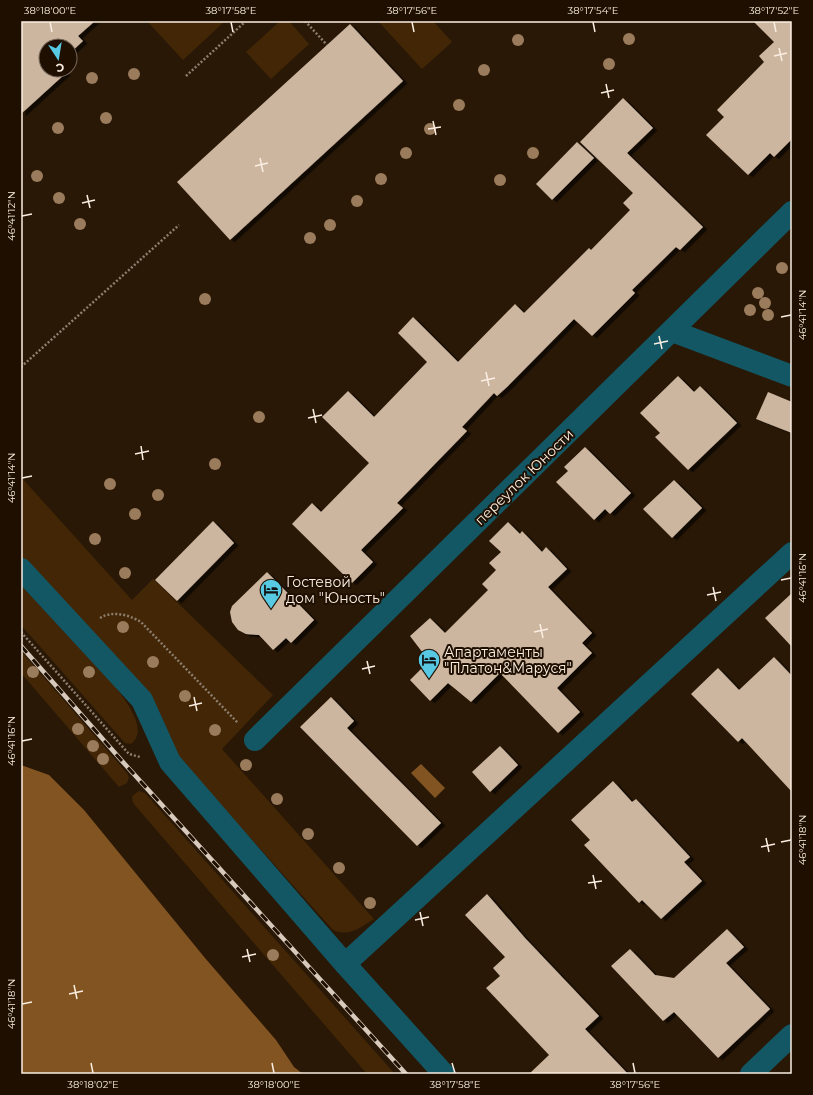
<svg xmlns="http://www.w3.org/2000/svg" width="813" height="1095" viewBox="0 0 813 1095" font-family="Montserrat,sans-serif">
	<style>
		.green { fill: #422606 }
		.water { fill: #825421 }
		.building { fill: #cdb6a0; filter: url(#shadow) }
		.lines { fill: none; stroke-linecap: round; stroke-linejoin: round }
		.path { stroke: #8d7e6f; stroke-width: 2.5; stroke-dasharray: 2 2; stroke-linecap: butt }
		.minor { stroke: #135764; stroke-width: 22 }
		.rail-casing { stroke: #d7cabd; stroke-width: 4.5 }
		.rail { stroke: #1f0f01; stroke-width: 3; stroke-dasharray: 9; stroke-linecap: butt }
		.tree { fill: #9a7b5c }
		.ticks { fill: none; stroke: #faeee2; stroke-width: 1.5 }
		.labels { text-anchor: middle; stroke-width: 4; stroke-linejoin: round; paint-order: stroke }
		.street-label { font-size: 14px; fill: #faeee2; stroke: #1f0f01 }
		.poi-label { font-size: 14px; fill: #faeee2; stroke: #1f0f01; text-anchor: start }
		.neatline { fill: none; stroke: #faeee2; stroke-width: 1.5 }
		.ticks-label { font-size: 10px; text-anchor: middle; fill: #faeee2 }
	</style>
	<defs>
		<filter id="shadow"><feDropShadow dx="4.5" dy="2.5" stdDeviation="0" flood-color="#0009"/></filter>
	</defs>
	<rect width="100%" height="100%" fill="#291806"/>
	<g class="green">
		<polygon points="147,21 225,21 183,60"/>
		<polygon points="280,21 289,21 309,44 271,79 246,52"/>
		<polygon points="378,21 433,21 452,42 422,69"/>
		<path d="M21,477l111,123 21,-21 120,116 -51,54 152,170c-14,9 -25,18 -41,11l-159,-177 -23,-53 -130,-143z"/>
		<path d="M21,585l94,101c9,13 35,44 16,58l-6,-1 -104,-118z"/>
		<polygon points="21,651 127,773 129,777 127,783 119,787 21,673"/>
		<polygon points="139,791 145,793 395,1074 367,1074 133,803 132,796"/>
	</g>
	<g class="water">
		<polygon points="421,764 445,788 435,798 411,773"/>
		<polygon points="21,765 49,775 84,810 205,958 276,1040 294,1067 303,1074 21,1074"/>
	</g>
	<g class="building">
		<polygon points="21,21 95,21 78,36 83,41 70,53 70,46 46,46 46,70 64,70 66,73 21,114"/>
		<polygon points="753,21 792,21 792,139 774,157 770,153 748,175 706,135 724,117 717,110 764,62 759,56 774,42"/>
		<polygon points="350,24 403,81 230,240 177,182"/>
		<polygon points="623,98 653,128 627,153 703,227 680,250 676,247 632,290 635,293 592,336 574,319 507,387 497,396 494,393 462,427 467,431 397,503 403,508 361,550 373,562 352,583 292,524 312,503 321,512 369,463 322,417 348,391 374,417 427,362 398,333 413,317 458,362 515,304 524,313 589,248 591,250 630,210 623,203 633,193 580,142"/>
		<polygon points="577,142 594,158 552,200 536,184"/>
		<polygon points="678,376 694,392 700,386 737,423 688,470 655,437 660,433 640,413"/>
		<polygon points="768,392 792,402 792,433 756,419"/>
		<polygon points="585,447 631,493 610,514 605,509 594,520 556,482 568,471 564,467"/>
		<polygon points="674,480 702,508 672,538 643,509"/>
		<polygon points="213,521 234,543 177,601 155,580"/>
		<polygon points="508,522 520,534 522,531 542,552 546,547 567,569 548,587 592,633 582,643 592,653 557,688 580,712 558,733 500,673 471,702 448,683 430,701 410,680 429,661 410,636 430,618 445,633 488,590 482,584 496,570 489,563 501,552 489,541"/>
		<polygon points="267,572 314,620 291,643 286,638 273,650 259,635 246,634 238,630 232,622 230,612 232,606"/>
		<polygon points="792,593 792,647 765,618"/>
		<polygon points="774,657 792,676 792,792 742,738 738,742 691,694 718,668 739,690"/>
		<polygon points="331,697 354,721 347,728 441,823 417,846 300,727"/>
		<polygon points="500,746 518,765 490,792 472,772"/>
		<polygon points="613,781 632,802 636,799 690,857 684,862 702,881 661,919 642,900 639,903 584,845 590,840 571,820"/>
		<polygon points="487,894 525,938 599,1016 585,1029 628,1074 529,1074 549,1055 486,988 500,976 493,968 505,957 465,915"/>
		<polygon points="727,929 744,947 726,963 770,1009 718,1058 674,1012 663,1021 611,966 630,949 655,975 674,978"/>
	</g>
	<g class="lines">
		<g class="path">
			<polyline points="305,21 327,45"/>
			<polyline points="186,76 246,21"/>
			<polyline points="21,367 179,225"/>
			<path d="M100,618c13,-8 29,-3 41,4l97,101"/>
			<polyline points="21,632 129,754 140,757"/>
		</g>
		<g class="minor">
			<polyline points="672,331 792,376"/>
			<polyline points="21,569 142,700 170,762 345,964 444,1074"/>
			<polyline points="255,740 792,212"/>
			<polyline points="345,964 792,553"/>
			<polyline points="751,1074 792,1035"/>
		</g>
		<g class="rail-casing">
			<polyline id="rail" points="21,646 122,761 406,1074"/>
		</g>
		<use href="#rail" class="rail"/>
	</g>
	<g class="tree">
		<circle cx="629" cy="39" r="6"/>
		<circle cx="518" cy="40" r="6"/>
		<circle cx="609" cy="64" r="6"/>
		<circle cx="484" cy="70" r="6"/>
		<circle cx="134" cy="74" r="6"/>
		<circle cx="92" cy="78" r="6"/>
		<circle cx="459" cy="105" r="6"/>
		<circle cx="106" cy="118" r="6"/>
		<circle cx="58" cy="128" r="6"/>
		<circle cx="430" cy="129" r="6"/>
		<circle cx="406" cy="153" r="6"/>
		<circle cx="533" cy="153" r="6"/>
		<circle cx="37" cy="176" r="6"/>
		<circle cx="381" cy="179" r="6"/>
		<circle cx="500" cy="180" r="6"/>
		<circle cx="59" cy="198" r="6"/>
		<circle cx="357" cy="201" r="6"/>
		<circle cx="80" cy="224" r="6"/>
		<circle cx="330" cy="225" r="6"/>
		<circle cx="310" cy="238" r="6"/>
		<circle cx="782" cy="268" r="6"/>
		<circle cx="758" cy="293" r="6"/>
		<circle cx="205" cy="299" r="6"/>
		<circle cx="765" cy="303" r="6"/>
		<circle cx="750" cy="310" r="6"/>
		<circle cx="768" cy="315" r="6"/>
		<circle cx="259" cy="417" r="6"/>
		<circle cx="215" cy="464" r="6"/>
		<circle cx="110" cy="484" r="6"/>
		<circle cx="158" cy="495" r="6"/>
		<circle cx="135" cy="514" r="6"/>
		<circle cx="95" cy="539" r="6"/>
		<circle cx="125" cy="573" r="6"/>
		<circle cx="123" cy="627" r="6"/>
		<circle cx="153" cy="662" r="6"/>
		<circle cx="33" cy="672" r="6"/>
		<circle cx="89" cy="672" r="6"/>
		<circle cx="185" cy="696" r="6"/>
		<circle cx="78" cy="729" r="6"/>
		<circle cx="215" cy="730" r="6"/>
		<circle cx="93" cy="746" r="6"/>
		<circle cx="103" cy="759" r="6"/>
		<circle cx="246" cy="765" r="6"/>
		<circle cx="277" cy="799" r="6"/>
		<circle cx="308" cy="834" r="6"/>
		<circle cx="339" cy="868" r="6"/>
		<circle cx="370" cy="903" r="6"/>
		<circle cx="273" cy="955" r="6"/>
	</g>
	<path class="ticks" d="M50,22l2,10M231,22l2,10M412,22l2,10M593,22l2,10M774,22l2,10M779,48l3,13M774,56l13,-3M606,84l3,14M601,93l13,-3M433,121l3,14M428,129l13,-2M260,158l3,14M255,166l13,-3M87,195l3,13M82,203l13,-3M22,216l10,-2M781,317l10,-2M659,336l3,13M654,344l14,-3M486,372l3,14M481,381l14,-3M313,409l3,14M308,418l14,-3M141,446l2,14M135,454l14,-3M22,478l10,-2M781,580l10,-2M713,587l3,14M707,595l14,-3M540,624l3,14M534,632l14,-3M367,661l3,13M362,669l13,-3M194,697l3,14M189,706l13,-3M22,741l10,-2M766,838l3,14M781,842l10,-2M761,847l14,-3M593,875l3,14M588,883l14,-2M420,912l3,14M415,920l14,-3M247,949l3,13M242,957l14,-3M74,985l3,14M69,994l14,-3M22,1004l10,-2M91,1063l2,10M272,1063l2,10M452,1063l3,10M633,1063l2,10"/>
	<defs>
		<g id="hotel-pin" transform="scale(1.15)"><path d="M0 17L-7.5 6A9.5 9.5 0 1 1 7.5 6Z" fill="#57c9e2" stroke="#1f0f01"/><path d="M-6-4.5h1.5V1H6V5H4.5V3h-9V5H-6ZM-4 0a1.8 1.8 0 1 1 3.6 0ZM.5 0V-2.5h3Q6-2.5 6 0Z" fill="#111"/></g>
	</defs>
	<g fill-rule="evenodd">
		<use href="#hotel-pin" x="271" y="590"/>
		<use href="#hotel-pin" x="429" y="660"/>
	</g>
	<g class="labels">
		<g class="street-label">
			<text transform="translate(524 477) rotate(-44)" y="5">переулок Юности</text>
		</g>
		<g class="poi-label">
			<text x="286" y="587">Гостевой<tspan x="286" dy="16">дом "Юность"</tspan></text>
			<text x="444" y="657">Апартаменты<tspan x="444" dy="16">"Платон&amp;Маруся"</tspan></text>
		</g>
	</g>
	<rect width="813" height="1095" fill="none" stroke="#1f0f01" stroke-width="44"/>
	<g transform="translate(58 58) rotate(168)"><circle r="19" fill="#1f0f01" stroke="#77685b"/>
	<path d="M0-3L7 15L0 10L-7 15Z" fill="#57c9e2"/>
	<text y="-6" font-size="11" font-weight="bold" text-anchor="middle" fill="#faeee2">С</text>
	</g>
	<rect x="22" y="22" width="769" height="1051" class="neatline"/>
	<g class="ticks-label">
		<text x="50" y="14">38°18'00"E</text>
		<text x="231" y="14">38°17'58"E</text>
		<text x="412" y="14">38°17'56"E</text>
		<text x="593" y="14">38°17'54"E</text>
		<text x="774" y="14">38°17'52"E</text>
		<text transform="translate(11 216) rotate(-90)" y="4">46°41'12"N</text>
		<text transform="translate(802 315) rotate(-90)" y="4">46°41'14"N</text>
		<text transform="translate(11 478) rotate(-90)" y="4">46°41'14"N</text>
		<text transform="translate(802 578) rotate(-90)" y="4">46°41'16"N</text>
		<text transform="translate(11 741) rotate(-90)" y="4">46°41'16"N</text>
		<text transform="translate(802 840) rotate(-90)" y="4">46°41'18"N</text>
		<text transform="translate(11 1004) rotate(-90)" y="4">46°41'18"N</text>
		<text x="93" y="1088">38°18'02"E</text>
		<text x="274" y="1088">38°18'00"E</text>
		<text x="455" y="1088">38°17'58"E</text>
		<text x="635" y="1088">38°17'56"E</text>
	</g>
</svg>
